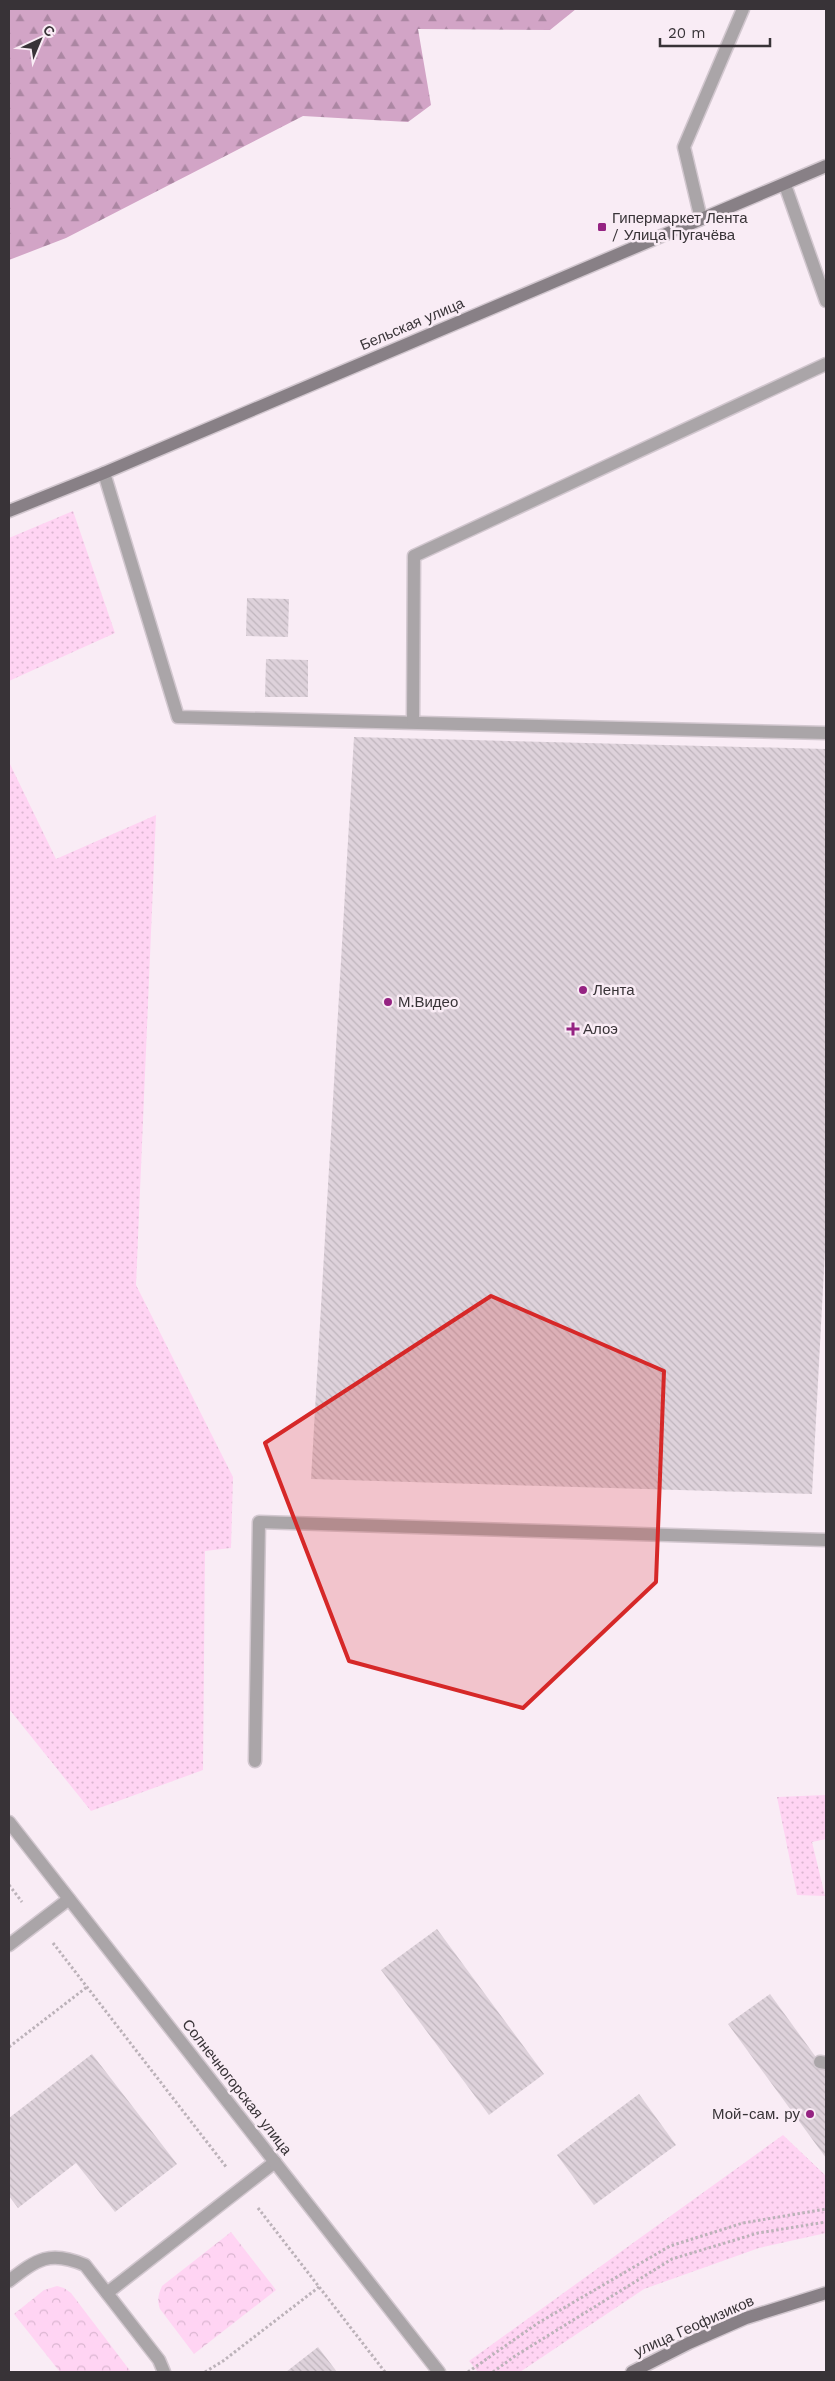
<svg xmlns="http://www.w3.org/2000/svg" width="835" height="2381" viewBox="0 0 835 2381" font-family="'Work Sans',sans-serif">
	<style>
		.grass { fill: url(#grass-dots) }
		.forest { fill: url(#forest-firs) }
		.park { fill: url(#park-crowns) }
		.building { fill: url(#building-back-hatch) }
		.lines { fill: none; stroke-linecap: round; stroke-linejoin: round }
		.lane-casing { stroke: #d2c7cf; stroke-width: 15 }
		.street-casing { stroke: #d2c7cf; stroke-width: 15 }
		.secondary-casing { stroke: #d2c7cf; stroke-width: 15 }
		.path { stroke: #bcb2b9; stroke-width: 3; stroke-dasharray: 2.5 2.5; stroke-linecap: butt }
		.lane { stroke: #aaa5a8; stroke-width: 12 }
		.street { stroke: #aaa5a8; stroke-width: 12 }
		.secondary { stroke: #888086; stroke-width: 12 }
		.marked { fill: #d62828; fill-opacity: 0.2; stroke: #d62828; stroke-width: 4; stroke-linejoin: round }
		.poi-dot { fill: #952382; stroke: #f9ecf5; stroke-width: 2 }
		.labels { text-anchor: middle; stroke-width: 5; stroke-linejoin: round; paint-order: stroke }
		.poi-label { font-size: 15px; fill: #383337; stroke: #f9ecf5; text-anchor: start }
		.street-label { font-size: 15px; fill: #383337; stroke: #f9ecf5 }
	</style>
	<defs>
		<pattern id="grass-dots" width="8" height="8" patternUnits="userSpaceOnUse" patternTransform="scale(1.25)"><rect width="8" height="8" fill="#ffd4f3"/><path d="M2 2h.1M6 6h.1" fill="none" stroke="#dbb6d1" stroke-width="1.8" stroke-linecap="round"/></pattern>
		<pattern id="forest-firs" width="22" height="20" patternUnits="userSpaceOnUse" patternTransform="scale(1.25)"><rect width="22" height="20" fill="#d2a4c6"/><path d="M5 1l3.5 6h-7zM16 11l3.5 6h-7z" fill="#ab86a2"/></pattern>
		<pattern id="park-crowns" width="20" height="18" patternUnits="userSpaceOnUse" patternTransform="scale(1.25)"><rect width="20" height="18" fill="#ffd4f3"/><path d="M2 6a3 3 0 1 1 6 0M12 15a3 3 0 1 1 6 0" fill="none" stroke="#dbb6d1"/></pattern>
		<pattern id="building-back-hatch" width="6" height="6" patternUnits="userSpaceOnUse" patternTransform="scale(1.25)"><rect width="6" height="6" fill="#ded2db"/><path d="M-1 5l2 2M0 0l6 6M5-1l2 2" fill="none" stroke="#bfb5bd"/></pattern>
	</defs>
	<rect width="100%" height="100%" fill="#f9ecf5"/>
	<g class="grass">
		<polygon points="73,511 115,633 9,681 9,538"/>
		<polygon points="9,762 56,859 156,815 136,1285 233,1477 231,1548 205,1551 203,1770 91,1811 9,1709"/>
		<polygon points="826,1795 826,1839 812,1842 825,1896 797,1895 777,1797"/>
		<polygon points="783,2135 826,2176 826,2233 759,2248 644,2289 520,2372 478,2372 469,2361"/>
	</g>
	<polygon class="forest" points="9,9 576,9 550,30 418,29 431,105 408,122 303,116 66,238 9,260"/>
	<g class="park">
		<path d="M231,2232l45,58 -82,64 -34,-45c-3,-8 -2,-14 2,-23z"/>
		<polygon points="57,2286 64,2288 71,2293 131,2372 60,2372 14,2314 44,2290"/>
	</g>
	<g class="building">
		<polygon points="247,598 289,599 288,637 246,636"/>
		<polygon points="266,659 308,660 308,697 265,697"/>
		<polygon points="354,737 826,749 826,1232 812,1494 311,1479"/>
		<polygon points="437,1929 544,2074 489,2115 381,1970"/>
		<polygon points="770,1994 826,2071 826,2158 728,2024"/>
		<polygon points="92,2054 177,2164 115,2212 76,2163 18,2208 9,2196 9,2118"/>
		<polygon points="639,2094 676,2145 594,2205 557,2155"/>
		<polygon points="318,2347 337,2372 286,2372"/>
	</g>
	<g class="lines">
		<g class="lane-casing">
			<g id="lane">
				<polyline points="785,185 826,301"/>
				<polyline points="104,473 178,717 826,733"/>
				<polyline points="413,722 414,556 826,364"/>
				<polyline points="255,1761 259,1522 826,1540"/>
				<polyline points="9,1945 69,1899"/>
				<polyline points="820,2062 826,2063"/>
				<path d="M9,2281c28,-22 41,-31 76,-16l74,95 5,12"/>
				<polyline points="107,2293 275,2162"/>
			</g>
		</g>
		<g class="street-casing">
			<g id="street">
				<polyline points="701,219 684,147 743,9"/>
				<polyline points="9,1822 439,2372"/>
			</g>
		</g>
		<g class="secondary-casing">
			<g id="secondary">
				<polyline points="9,511 104,473 826,166"/>
				<polyline points="632,2372 689,2343 746,2318 826,2293"/>
			</g>
		</g>
		<g class="path">
			<polyline points="9,1885 22,1902"/>
			<polyline points="53,1943 227,2168"/>
			<polyline points="9,2047 87,1987"/>
			<polyline points="258,2208 385,2372"/>
			<polyline points="205,2372 223,2361 319,2287"/>
			<polyline points="468,2372 538,2323 670,2246 743,2223 826,2209"/>
			<polyline points="493,2372 515,2356 672,2259 758,2233 826,2222"/>
		</g>
		<use href="#lane" class="lane"/>
		<use href="#street" class="street"/>
		<use href="#secondary" class="secondary"/>
	</g>
	<path class="marked" d="M491,1296l173,75 -8,211 -133,126 -174,-47 -84,-218z"/>
	<g class="poi-dot">
		<rect x="597" y="222" width="10" height="10" rx="2.5"/>
		<circle cx="583" cy="990" r="5"/>
		<circle cx="388" cy="1002" r="5"/>
		<path d="M570.5 1021.5h5v5h5v5h-5v5h-5v-5h-5v-5h5z"/>
		<circle cx="810" cy="2114" r="5"/>
	</g>
	<g class="labels">
		<g class="poi-label">
			<text x="612" y="223">Гипермаркет Лента<tspan x="612" dy="17">/ Улица Пугачёва</tspan></text>
			<text x="593" y="995">Лента</text>
			<text x="398" y="1007">М.Видео</text>
			<text x="583" y="1034">Алоэ</text>
			<text x="800" y="2119" text-anchor="end">Мой-сам. ру</text>
		</g>
		<g class="street-label">
			<text transform="translate(412 324) rotate(-23)" y="5">Бельская улица</text>
			<text transform="translate(237 2087) rotate(52)" y="5">Солнечногорская улица</text>
			<text transform="translate(694 2326) rotate(-24)" y="5">улица Геофизиков</text>
		</g>
	</g>
	<rect width="835" height="2381" fill="none" stroke="#383337" stroke-width="20"/>
	<g transform="translate(40 40) rotate(44)" stroke="#f9ecf5" stroke-width="4" paint-order="stroke">
	<path d="M0-4L9 19L0 12L-9 19Z" fill="#383337"/>
	<text y="-8" font-size="14" font-weight="bold" text-anchor="middle" fill="#383337">С</text>
	</g>
	<path d="M660 38v8h110v-8" fill="none" stroke="#383337" stroke-width="2.5"/>
	<text x="668" y="38" font-size="15" fill="#383337" stroke="#f9ecf5" stroke-width="4" paint-order="stroke">20 m</text>
</svg>
